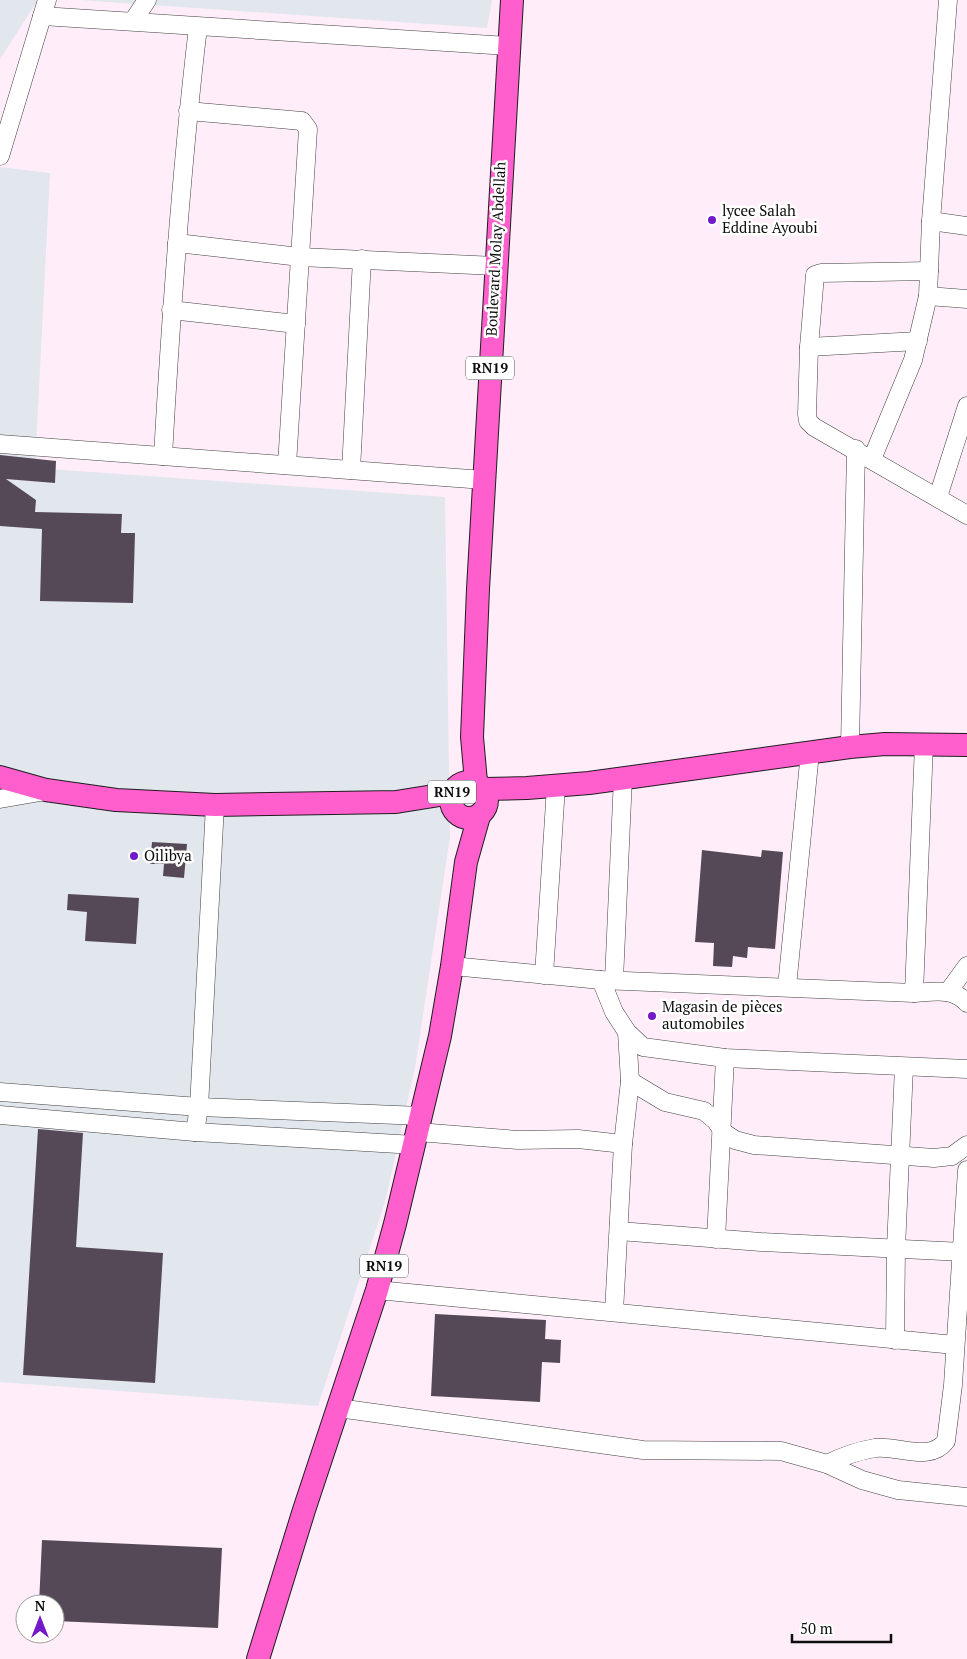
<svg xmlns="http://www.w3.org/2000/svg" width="967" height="1659" viewBox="0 0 967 1659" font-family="'PT Serif',serif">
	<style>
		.industrial { fill: #e1e7ed }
		.building { fill: #564957 }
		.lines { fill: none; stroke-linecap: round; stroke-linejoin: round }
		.minor-casing { stroke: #404040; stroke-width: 19 }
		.major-casing { stroke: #1e1e1e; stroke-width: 24 }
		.minor { stroke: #fff; stroke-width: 18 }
		.major { stroke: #ff5ecd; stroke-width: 22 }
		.poi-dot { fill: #721ac9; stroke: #fff; stroke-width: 2 }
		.labels { text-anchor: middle; stroke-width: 5; stroke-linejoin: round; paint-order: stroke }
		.shield { fill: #fff; stroke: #565656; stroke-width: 1 }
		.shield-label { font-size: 14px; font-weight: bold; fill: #0d0d0d }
		.poi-label { font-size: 15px; fill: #0d0d0d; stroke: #fff; text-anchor: start }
		.street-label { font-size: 15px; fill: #0d0d0d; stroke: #fff }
	</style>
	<rect width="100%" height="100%" fill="#ffeef9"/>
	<g class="industrial">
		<polygon points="0,0 38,0 0,59"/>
		<polygon points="79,0 492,0 487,28"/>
		<polygon points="0,167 50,173 35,468 445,497 450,837 415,1068 385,1202 318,1406 0,1382"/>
	</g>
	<g class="building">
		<polygon points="0,455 56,461 55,483 6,479 36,500 35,512 122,514 121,533 135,533 133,603 40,601 42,529 0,526"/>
		<polygon points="152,842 187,844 184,878 163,876 164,864 150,864"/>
		<polygon points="702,850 761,857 762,850 783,852 775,949 748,947 747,958 733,956 732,967 713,966 714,943 695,942"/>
		<polygon points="68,894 139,898 136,944 85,941 87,912 67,910"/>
		<polygon points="38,1129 83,1133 76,1247 163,1253 155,1383 23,1375"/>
		<polygon points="435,1314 546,1320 545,1339 561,1340 560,1363 542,1362 540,1402 431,1396"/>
		<polygon points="42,1540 222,1548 218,1628 55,1621 55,1604 39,1604"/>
	</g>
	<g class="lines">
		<g class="minor-casing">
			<g id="minor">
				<polyline points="42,16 508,46"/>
				<polyline points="133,21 147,0"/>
				<polyline points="188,111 302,121 308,129 287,465"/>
				<polyline points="0,156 47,0"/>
				<polyline points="931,221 967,226"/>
				<polyline points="177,243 300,257 496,266"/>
				<polyline points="929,271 821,273 815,275 809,347 807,414 808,421 814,427 967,515"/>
				<polyline points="928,296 967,299"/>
				<polyline points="171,310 296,324"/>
				<polyline points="809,347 918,341"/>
				<polyline points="0,444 484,480"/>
				<path d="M163,456c8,-143 18,-286 35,-429"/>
				<polyline points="872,459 913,360 928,296 931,221 948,0"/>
				<polyline points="351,470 362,259"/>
				<polyline points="938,497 967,406"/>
				<polyline points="850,747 856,449"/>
				<polyline points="0,799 46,791"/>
				<polyline points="452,966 601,980 914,993 924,744"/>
				<polyline points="544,975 556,786"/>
				<polyline points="601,980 614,1012 627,1032 643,1047 725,1058 967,1069"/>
				<polyline points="614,980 623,777"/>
				<polyline points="787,987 810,752"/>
				<polyline points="948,992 967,966"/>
				<path d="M914,993c19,-1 39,-6 53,10"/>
				<polyline points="630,1081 665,1102 704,1111 716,1121 723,1132 735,1140 754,1145 934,1158 952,1156 967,1145"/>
				<polyline points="0,1092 199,1107 422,1116"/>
				<polyline points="0,1115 195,1132 415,1145"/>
				<polyline points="195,1132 199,1107 215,805"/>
				<polyline points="418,1132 518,1140 578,1139 623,1144"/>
				<polyline points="619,1231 761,1242 963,1252"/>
				<polyline points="716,1239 725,1058"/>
				<polyline points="377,1290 955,1345"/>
				<polyline points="614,1312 623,1144 630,1081 627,1032"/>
				<polyline points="895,1340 896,1248 904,1067"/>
				<polyline points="338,1408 643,1450 781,1451 827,1464 862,1480 898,1490 967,1497"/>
				<path d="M827,1464c16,-8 30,-13 48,-16 23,-3 55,15 71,-7l7,-56 14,-215"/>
			</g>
		</g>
		<g class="major-casing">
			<g id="major">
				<polyline points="0,777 46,790 116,800 215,805 396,802 452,793"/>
				<circle cx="469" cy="800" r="18"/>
				<polyline points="476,782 472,737 478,589 512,0"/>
				<polyline points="484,789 527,788 589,783 850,747 885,744 967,745"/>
				<polyline points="258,1659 304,1510 377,1290 395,1224 440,1036 452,966 466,862 479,816"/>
			</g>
		</g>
		<use href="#minor" class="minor"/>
		<use href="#major" class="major"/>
	</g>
	<g class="poi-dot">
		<circle cx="712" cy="220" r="5"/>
		<circle cx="134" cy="856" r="5"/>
		<circle cx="652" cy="1016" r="5"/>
	</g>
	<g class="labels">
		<g class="shield">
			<rect x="466" y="356.5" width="48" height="23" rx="4"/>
			<rect x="428" y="780.5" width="48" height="23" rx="4"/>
			<rect x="360" y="1254.5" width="48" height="23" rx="4"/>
		</g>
		<g class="shield-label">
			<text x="490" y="373">RN19</text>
			<text x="452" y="797">RN19</text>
			<text x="384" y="1271">RN19</text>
		</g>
		<g class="poi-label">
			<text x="722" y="216">lycee Salah<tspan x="722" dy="17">Eddine Ayoubi</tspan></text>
			<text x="144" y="861">Oilibya</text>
			<text x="662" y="1012">Magasin de pièces<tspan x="662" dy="17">automobiles</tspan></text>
		</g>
		<g class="street-label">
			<text transform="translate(496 249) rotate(-87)" y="5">Boulevard Molay Abdellah</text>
		</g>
	</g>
	<g transform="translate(40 1619)"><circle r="24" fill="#ffffff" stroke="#9e9e9e"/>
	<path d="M0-4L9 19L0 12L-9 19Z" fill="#721ac9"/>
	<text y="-8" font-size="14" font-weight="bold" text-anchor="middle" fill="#0d0d0d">N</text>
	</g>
	<path d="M792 1634v8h99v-8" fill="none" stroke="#0d0d0d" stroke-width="2.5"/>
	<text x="800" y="1634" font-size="15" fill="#0d0d0d" stroke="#ffffff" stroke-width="4" paint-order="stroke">50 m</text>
</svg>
